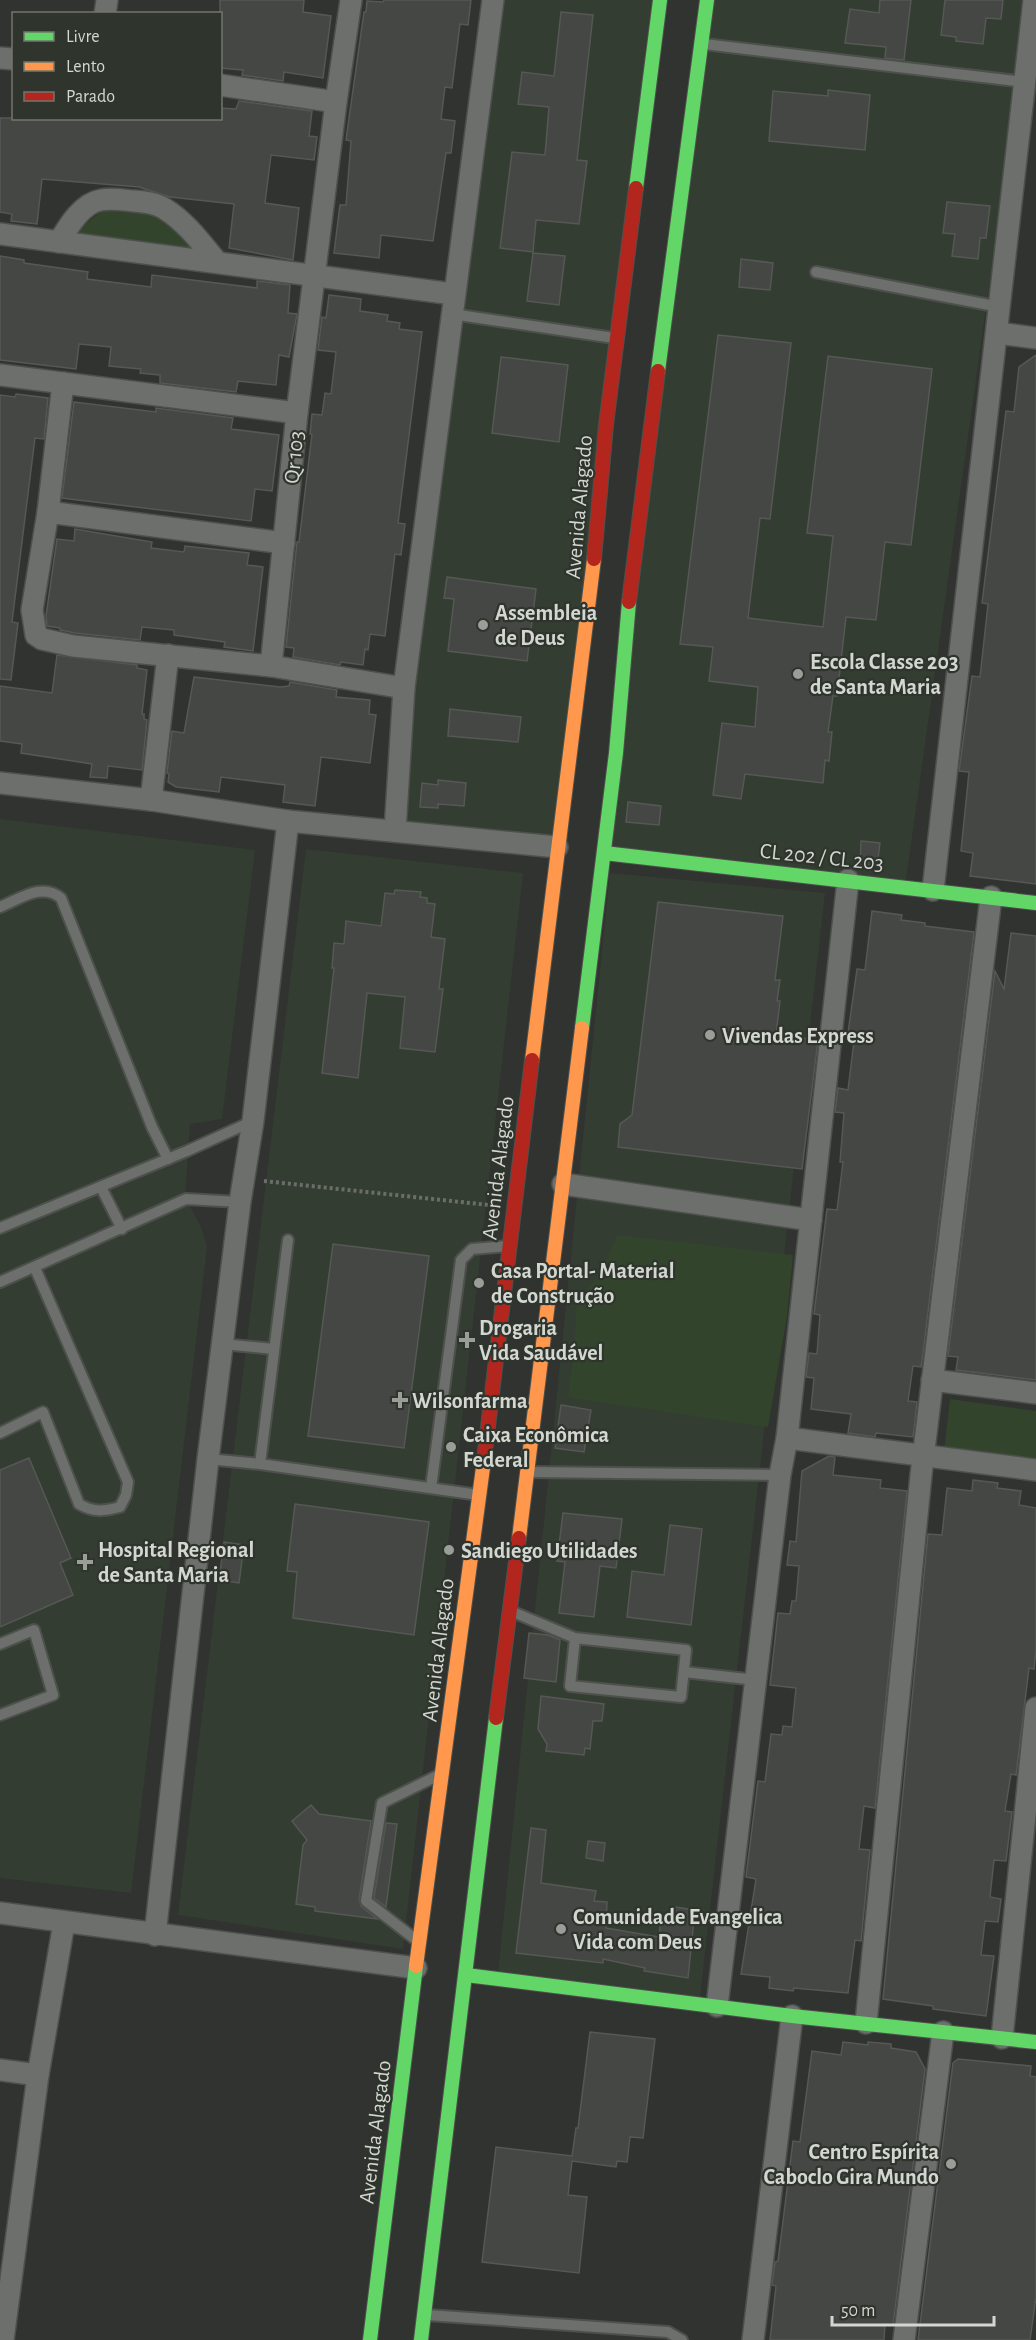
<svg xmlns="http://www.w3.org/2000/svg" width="1036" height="2340" viewBox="0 0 1036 2340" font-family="'Alegreya Sans',sans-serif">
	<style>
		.built { fill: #343d32 }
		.green { fill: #33442c }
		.building { fill: #454744; stroke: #555854; stroke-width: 1.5 }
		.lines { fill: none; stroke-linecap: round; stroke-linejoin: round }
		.lane-casing { stroke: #4d504c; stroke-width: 14 }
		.street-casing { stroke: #4d504c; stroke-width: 24 }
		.fast-casing { stroke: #4d504c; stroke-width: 16 }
		.slow-casing { stroke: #4d504c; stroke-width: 16 }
		.jam-casing { stroke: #4d504c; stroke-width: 16 }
		.path { stroke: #6b6d6a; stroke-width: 4; stroke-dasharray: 3 3; stroke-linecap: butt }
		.lane { stroke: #6c6f6b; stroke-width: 10 }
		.street { stroke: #6c6f6b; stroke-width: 21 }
		.fast { stroke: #63d668; stroke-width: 14 }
		.slow { stroke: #ff974d; stroke-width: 14 }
		.jam { stroke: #b3261e; stroke-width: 14 }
		.poi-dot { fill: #9a9e98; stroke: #2f352d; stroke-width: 2 }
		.labels { text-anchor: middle; stroke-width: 4.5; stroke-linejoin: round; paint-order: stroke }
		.street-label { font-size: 22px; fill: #d3d7d1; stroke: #2f352d }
		.poi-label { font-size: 22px; font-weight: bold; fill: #d3d7d1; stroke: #2f352d; text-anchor: start }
	</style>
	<rect width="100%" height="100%" fill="#30332f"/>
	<g class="built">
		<polygon points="494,0 661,0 557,847 395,831"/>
		<polygon points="709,0 1029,0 905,887 604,853"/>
		<polygon points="0,819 255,850 222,1119 190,1124 185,1197 201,1227 207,1247 131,1893 0,1878"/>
		<polygon points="306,849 523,873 403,1949 178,1915"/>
		<polygon points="610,873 825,893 700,1997 498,1973"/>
	</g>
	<g class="green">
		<polygon points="107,207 156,212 204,257 67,239"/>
		<polygon points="617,1235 793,1255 787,1316 768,1427 568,1397 574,1353 577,1300 602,1272"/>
		<polygon points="950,1399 1036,1411 1036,1463 944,1451"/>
	</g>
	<g class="building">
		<polygon points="220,0 304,0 303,12 331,16 323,78 284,72 283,81 242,75 243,70 220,68"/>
		<polygon points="384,0 471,0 468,25 460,24 452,88 445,87 441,119 455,121 451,153 446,153 433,241 381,235 379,258 334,253 340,205 346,205 351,141 346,140 364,12 366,12 367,1 383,2"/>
		<polygon points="880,0 911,0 904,60 885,58 886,47 845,43 850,9 879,13"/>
		<polygon points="945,0 1003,0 1001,19 986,18 983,44 956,41 956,37 941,35"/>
		<polygon points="561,12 593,15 577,160 587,161 579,224 536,220 533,252 500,248 512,152 545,155 549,107 518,104 522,72 554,76"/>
		<polygon points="828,90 870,95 865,150 769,141 773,91 828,96"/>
		<polygon points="239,101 312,111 309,136 317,137 314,160 271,155 265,203 299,208 293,260 229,248 234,204 170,197 139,187 42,179 37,224 11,221 12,214 0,212 0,118 220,118 220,108 236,109"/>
		<polygon points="947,202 990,206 986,238 980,238 978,259 952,256 955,234 943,233"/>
		<polygon points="533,253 565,256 559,305 527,301"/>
		<polygon points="0,256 24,260 24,263 88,272 87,279 151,287 152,275 257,288 257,281 290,285 288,313 297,314 289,357 279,355 276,385 238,381 236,392 160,383 160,375 140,373 141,369 109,366 111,347 79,344 76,369 0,360"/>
		<polygon points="741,259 773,263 770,290 739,287"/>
		<polygon points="329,295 361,299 360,311 388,315 387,321 400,323 399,329 422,332 398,523 405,524 401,555 395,554 385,636 370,634 368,650 365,649 363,665 341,662 340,665 293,657 294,648 286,647 297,542 299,542 312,434 310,434 312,414 322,415 325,393 331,394 336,352 318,350 322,317 326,318"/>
		<polygon points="718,335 791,343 770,519 760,518 748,618 823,627 833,536 807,533 828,356 932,369 911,545 885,542 876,620 846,617 837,696 833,696 828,732 832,732 829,761 825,760 823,783 745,774 741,799 713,795 722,723 755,727 758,687 709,681 713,647 680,644"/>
		<polygon points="1036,355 1036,884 970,876 973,853 961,851 969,772 959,771 972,676 980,677 988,604 982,603 1006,411 1014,412 1019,367"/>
		<polygon points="501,357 568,365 559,442 492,433"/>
		<polygon points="16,394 48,398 44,439 35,438 12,622 18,623 11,680 0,679 0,395 15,397"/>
		<polygon points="74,402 156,412 156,408 233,418 231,429 279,435 272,491 255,489 251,521 62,498"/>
		<polygon points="75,529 152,542 151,548 184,552 185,546 249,553 247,565 263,567 253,651 224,647 225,642 174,635 174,630 142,627 140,640 75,633 60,630 60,628 47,626 46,616 57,539 74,541"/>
		<polygon points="447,577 536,589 527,661 448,651 454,599 444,598"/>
		<polygon points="57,655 137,665 137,668 147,670 142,714 144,714 144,719 147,720 142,770 108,766 107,778 90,777 92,764 21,753 22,744 0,741 0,686 52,693"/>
		<polygon points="194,677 280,687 289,686 290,682 337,690 336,697 370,700 369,714 376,715 370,763 321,757 315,806 283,802 285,785 221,777 219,792 176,787 168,782 169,774 167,773 172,731 184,733"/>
		<polygon points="450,709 521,717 518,742 448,736"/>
		<polygon points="438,780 466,783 464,806 438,804 438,808 420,807 422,783 438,785"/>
		<polygon points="628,802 661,806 659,825 626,822"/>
		<polygon points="861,841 880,843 877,866 860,864"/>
		<polygon points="395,890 421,892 420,897 427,898 427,903 435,904 431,937 445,939 439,989 443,989 435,1052 400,1048 405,997 367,993 358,1078 322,1073 334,968 332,968 334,943 344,944 346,921 381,926 385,893 394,894"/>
		<polygon points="658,902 783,916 775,980 780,980 777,1001 780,1001 776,1035 818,1040 802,1169 618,1147 620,1124 632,1115"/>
		<polygon points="872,911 902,915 901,920 925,923 925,926 974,932 923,1353 921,1367 913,1366 908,1401 917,1402 913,1437 876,1433 875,1437 848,1433 851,1414 811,1409 814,1378 806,1377 809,1353 817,1354 820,1315 814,1314 827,1209 837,1210 843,1162 840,1162 844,1113 835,1112 838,1088 848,1090 854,1041 847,1040 857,969 865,970"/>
		<polygon points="1011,933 1036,936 1036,1380 956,1370 958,1357 948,1356 995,971 1004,989"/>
		<polygon points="333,1244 429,1256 404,1448 308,1436"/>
		<polygon points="561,1405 591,1410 584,1452 555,1448"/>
		<polygon points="829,1456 835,1457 833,1475 881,1480 880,1488 907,1491 875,1808 864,1806 859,1849 870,1850 861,1941 855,1940 848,1993 794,1988 793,1991 769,1988 770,1977 741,1974 756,1879 746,1877 758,1781 765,1782 771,1734 782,1735 783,1726 792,1727 796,1688 770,1685 778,1613 790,1614 792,1601 796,1601 799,1566 787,1565 790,1541 796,1542 802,1471"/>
		<polygon points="29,1458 71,1558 60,1563 73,1595 0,1627 0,1470"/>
		<polygon points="973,1480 998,1483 997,1488 1021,1491 1019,1505 1036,1508 1036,1650 1034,1669 1029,1668 1016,1775 1011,1774 1005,1811 1012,1812 1006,1861 994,1860 990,1897 1001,1899 998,1922 985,1921 981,1955 994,1956 986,2016 933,2009 933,2006 883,1999 928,1534 942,1535 947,1488 972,1491"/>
		<polygon points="295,1504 429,1522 414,1635 293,1618 297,1572 287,1571"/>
		<polygon points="563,1513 622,1519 616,1568 600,1566 594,1617 559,1613 565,1562 557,1561"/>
		<polygon points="670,1525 702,1529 691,1625 627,1617 632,1571 664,1575"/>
		<polygon points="224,1542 244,1545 239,1583 219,1580"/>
		<polygon points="529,1633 548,1635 560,1640 556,1682 524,1678"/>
		<polygon points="541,1696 604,1704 602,1721 593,1721 590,1749 585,1748 584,1755 546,1751 547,1744 538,1729"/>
		<polygon points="311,1805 319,1814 371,1821 359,1900 361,1906 377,1919 315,1911 315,1907 296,1904 303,1845 307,1840 292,1821"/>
		<polygon points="386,1823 397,1824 386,1907 374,1898"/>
		<polygon points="531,1828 546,1830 541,1883 596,1891 594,1901 607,1902 606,1928 659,1937 661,1918 673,1920 675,1907 695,1910 688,1978 644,1971 645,1968 603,1959 603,1963 516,1953"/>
		<polygon points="588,1841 605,1843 603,1861 586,1858"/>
		<polygon points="590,2032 655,2039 643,2138 630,2137 627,2162 617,2161 616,2167 572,2161 568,2195 587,2197 579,2273 482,2262 496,2147 572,2156 576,2128 578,2128"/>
		<polygon points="843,2042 868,2045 868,2042 891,2044 891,2048 916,2052 925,2069 893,2325 885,2324 884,2340 770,2340 776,2286 772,2285 775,2262 778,2261 793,2141 800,2142 812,2051 841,2055"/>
		<polygon points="958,2059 1031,2066 1030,2076 1036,2077 1036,2297 1030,2340 918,2340 953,2063"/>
	</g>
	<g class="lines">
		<g class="lane-casing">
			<g id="lane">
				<polyline points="704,44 1025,82"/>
				<polyline points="816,272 1000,307"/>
				<polyline points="452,314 614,338"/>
				<path d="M0,907c20,-8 42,-25 61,-9l91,229 16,32"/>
				<polyline points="101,1187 122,1229"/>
				<polyline points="0,1228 187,1151 253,1121"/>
				<polyline points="0,1282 186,1199 240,1202"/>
				<polyline points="222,1344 274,1349"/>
				<path d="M0,1433l43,-21 36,92c15,9 25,7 41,3l6,-12 2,-13 -93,-214"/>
				<polyline points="208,1459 260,1464 479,1495"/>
				<polyline points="260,1464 288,1240"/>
				<polyline points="529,1472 780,1475"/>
				<polyline points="431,1488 461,1260 472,1249 508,1246"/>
				<polyline points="513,1612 575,1638 686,1650 681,1697 570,1686 575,1638"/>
				<polyline points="0,1644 34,1630 53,1695 0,1715"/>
				<polyline points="684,1672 756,1680"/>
				<polyline points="415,1939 366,1901 382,1803 439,1775"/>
				<polyline points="427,2315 668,2332 682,2340"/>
			</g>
		</g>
		<g class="street-casing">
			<g id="street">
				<polyline points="105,14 107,0"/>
				<polyline points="0,58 14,59"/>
				<polyline points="220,85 336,102"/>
				<polyline points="0,234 453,294"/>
				<path d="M59,242c9,-15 23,-39 42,-42 11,-2 22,0 33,1 11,1 22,2 31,8 21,13 37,35 52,53"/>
				<polyline points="997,333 1036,338"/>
				<polyline points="0,375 297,413 271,666 404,688"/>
				<polyline points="63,383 48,512 32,610 36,635 42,639 73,646 271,666"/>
				<polyline points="297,413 336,102 351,0"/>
				<polyline points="48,512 284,543"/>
				<polyline points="0,783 151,800 288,821 557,847"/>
				<polyline points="151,800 168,655"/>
				<polyline points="395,831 404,688 493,0"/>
				<polyline points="933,890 1034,0"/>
				<polyline points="563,1184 811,1220"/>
				<polyline points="932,1380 1036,1393"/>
				<polyline points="787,1438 1036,1470"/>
				<polyline points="0,1913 416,1968"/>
				<polyline points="155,1935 208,1459 240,1202 253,1121 288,821"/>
				<polyline points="717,2006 780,1475 787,1438 848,880"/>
				<polyline points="866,2023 921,1475 991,897"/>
				<polyline points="1002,2038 1036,1708"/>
				<polyline points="0,2070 38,2075"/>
				<polyline points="3,2340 38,2075 64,1923"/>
				<polyline points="753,2340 792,2016"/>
				<polyline points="904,2340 943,2032"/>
			</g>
		</g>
		<g class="fast-casing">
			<g id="fast">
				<polyline points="636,188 660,0"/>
				<polyline points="658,371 707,0"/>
				<polyline points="604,853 1036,903"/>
				<polyline points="582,1028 616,753 629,602"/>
				<polyline points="466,1975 792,2016 1036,2042"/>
				<polyline points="370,2340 416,1966"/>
				<polyline points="421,2340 496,1718"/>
			</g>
		</g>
		<g class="slow-casing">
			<g id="slow">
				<polyline points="532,1060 594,559"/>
				<polyline points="519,1538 582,1028"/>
				<polyline points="416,1966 484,1460"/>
			</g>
		</g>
		<g class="jam-casing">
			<g id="jam">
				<polyline points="594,559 606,425 636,188"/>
				<polyline points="629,602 658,371"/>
				<polyline points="484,1460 532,1060"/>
				<polyline points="496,1718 519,1538"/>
			</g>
		</g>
		<polyline class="path" points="264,1181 489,1205"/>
		<use href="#lane" class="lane"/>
		<use href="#street" class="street"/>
		<use href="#fast" class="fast"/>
		<use href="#slow" class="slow"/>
		<use href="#jam" class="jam"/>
	</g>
	<g class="poi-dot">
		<circle cx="483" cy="625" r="6"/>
		<circle cx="798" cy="674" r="6"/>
		<circle cx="710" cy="1035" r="6"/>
		<circle cx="479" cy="1283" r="6"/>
		<path d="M464 1331h6v6h6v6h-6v6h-6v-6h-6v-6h6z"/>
		<path d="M397 1391h6v6h6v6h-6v6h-6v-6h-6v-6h6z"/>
		<circle cx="451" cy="1447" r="6"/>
		<circle cx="449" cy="1550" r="6"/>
		<path d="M82 1553h6v6h6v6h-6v6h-6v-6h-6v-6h6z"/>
		<circle cx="561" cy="1929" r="6"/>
		<circle cx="951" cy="2164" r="6"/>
	</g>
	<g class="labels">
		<g class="street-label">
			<text transform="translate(293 457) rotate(-84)" y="8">Qr 103</text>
			<text transform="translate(578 507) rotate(-85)" y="8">Avenida Alagado</text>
			<text transform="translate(822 856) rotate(6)" y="8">CL 202 / CL 203</text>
			<text transform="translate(497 1168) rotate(-83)" y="8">Avenida Alagado</text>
			<text transform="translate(437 1650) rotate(-83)" y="8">Avenida Alagado</text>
			<text transform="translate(374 2132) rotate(-83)" y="8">Avenida Alagado</text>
		</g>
		<g class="poi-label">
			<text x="495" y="620">Assembleia<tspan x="495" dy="25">de Deus</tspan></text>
			<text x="810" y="669">Escola Classe 203<tspan x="810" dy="25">de Santa Maria</tspan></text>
			<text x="722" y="1043">Vivendas Express</text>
			<text x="491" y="1278">Casa Portal- Material<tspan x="491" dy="25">de Construção</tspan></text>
			<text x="479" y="1335">Drogaria<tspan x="479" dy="25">Vida Saudável</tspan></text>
			<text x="412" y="1408">Wilsonfarma</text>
			<text x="463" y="1442">Caixa Econômica<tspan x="463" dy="25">Federal</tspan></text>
			<text x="98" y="1557">Hospital Regional<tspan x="98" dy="25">de Santa Maria</tspan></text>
			<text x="461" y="1558">Sandiego Utilidades</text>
			<text x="573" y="1924">Comunidade Evangelica<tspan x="573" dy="25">Vida com Deus</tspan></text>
			<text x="939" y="2159" text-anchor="end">Centro Espírita<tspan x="939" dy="25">Caboclo Gira Mundo</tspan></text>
		</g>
	</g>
	<rect x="12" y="12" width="210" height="108" fill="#2f352d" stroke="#71766f" stroke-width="1.5"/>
	<rect x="24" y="32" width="30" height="9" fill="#63d668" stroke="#71766f" stroke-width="1.5"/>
	<text x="66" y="42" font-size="18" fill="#d3d7d1">Livre</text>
	<rect x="24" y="62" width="30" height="9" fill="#ff974d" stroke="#71766f" stroke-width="1.5"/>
	<text x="66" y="72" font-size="18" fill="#d3d7d1">Lento</text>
	<rect x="24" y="92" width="30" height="9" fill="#b3261e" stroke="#71766f" stroke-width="1.5"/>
	<text x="66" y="102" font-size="18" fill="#d3d7d1">Parado</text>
	<path d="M832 2316v9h162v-9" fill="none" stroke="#d3d7d1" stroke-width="3"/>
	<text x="841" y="2316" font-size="18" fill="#d3d7d1" stroke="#2f352d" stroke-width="4.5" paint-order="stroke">50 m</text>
</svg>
